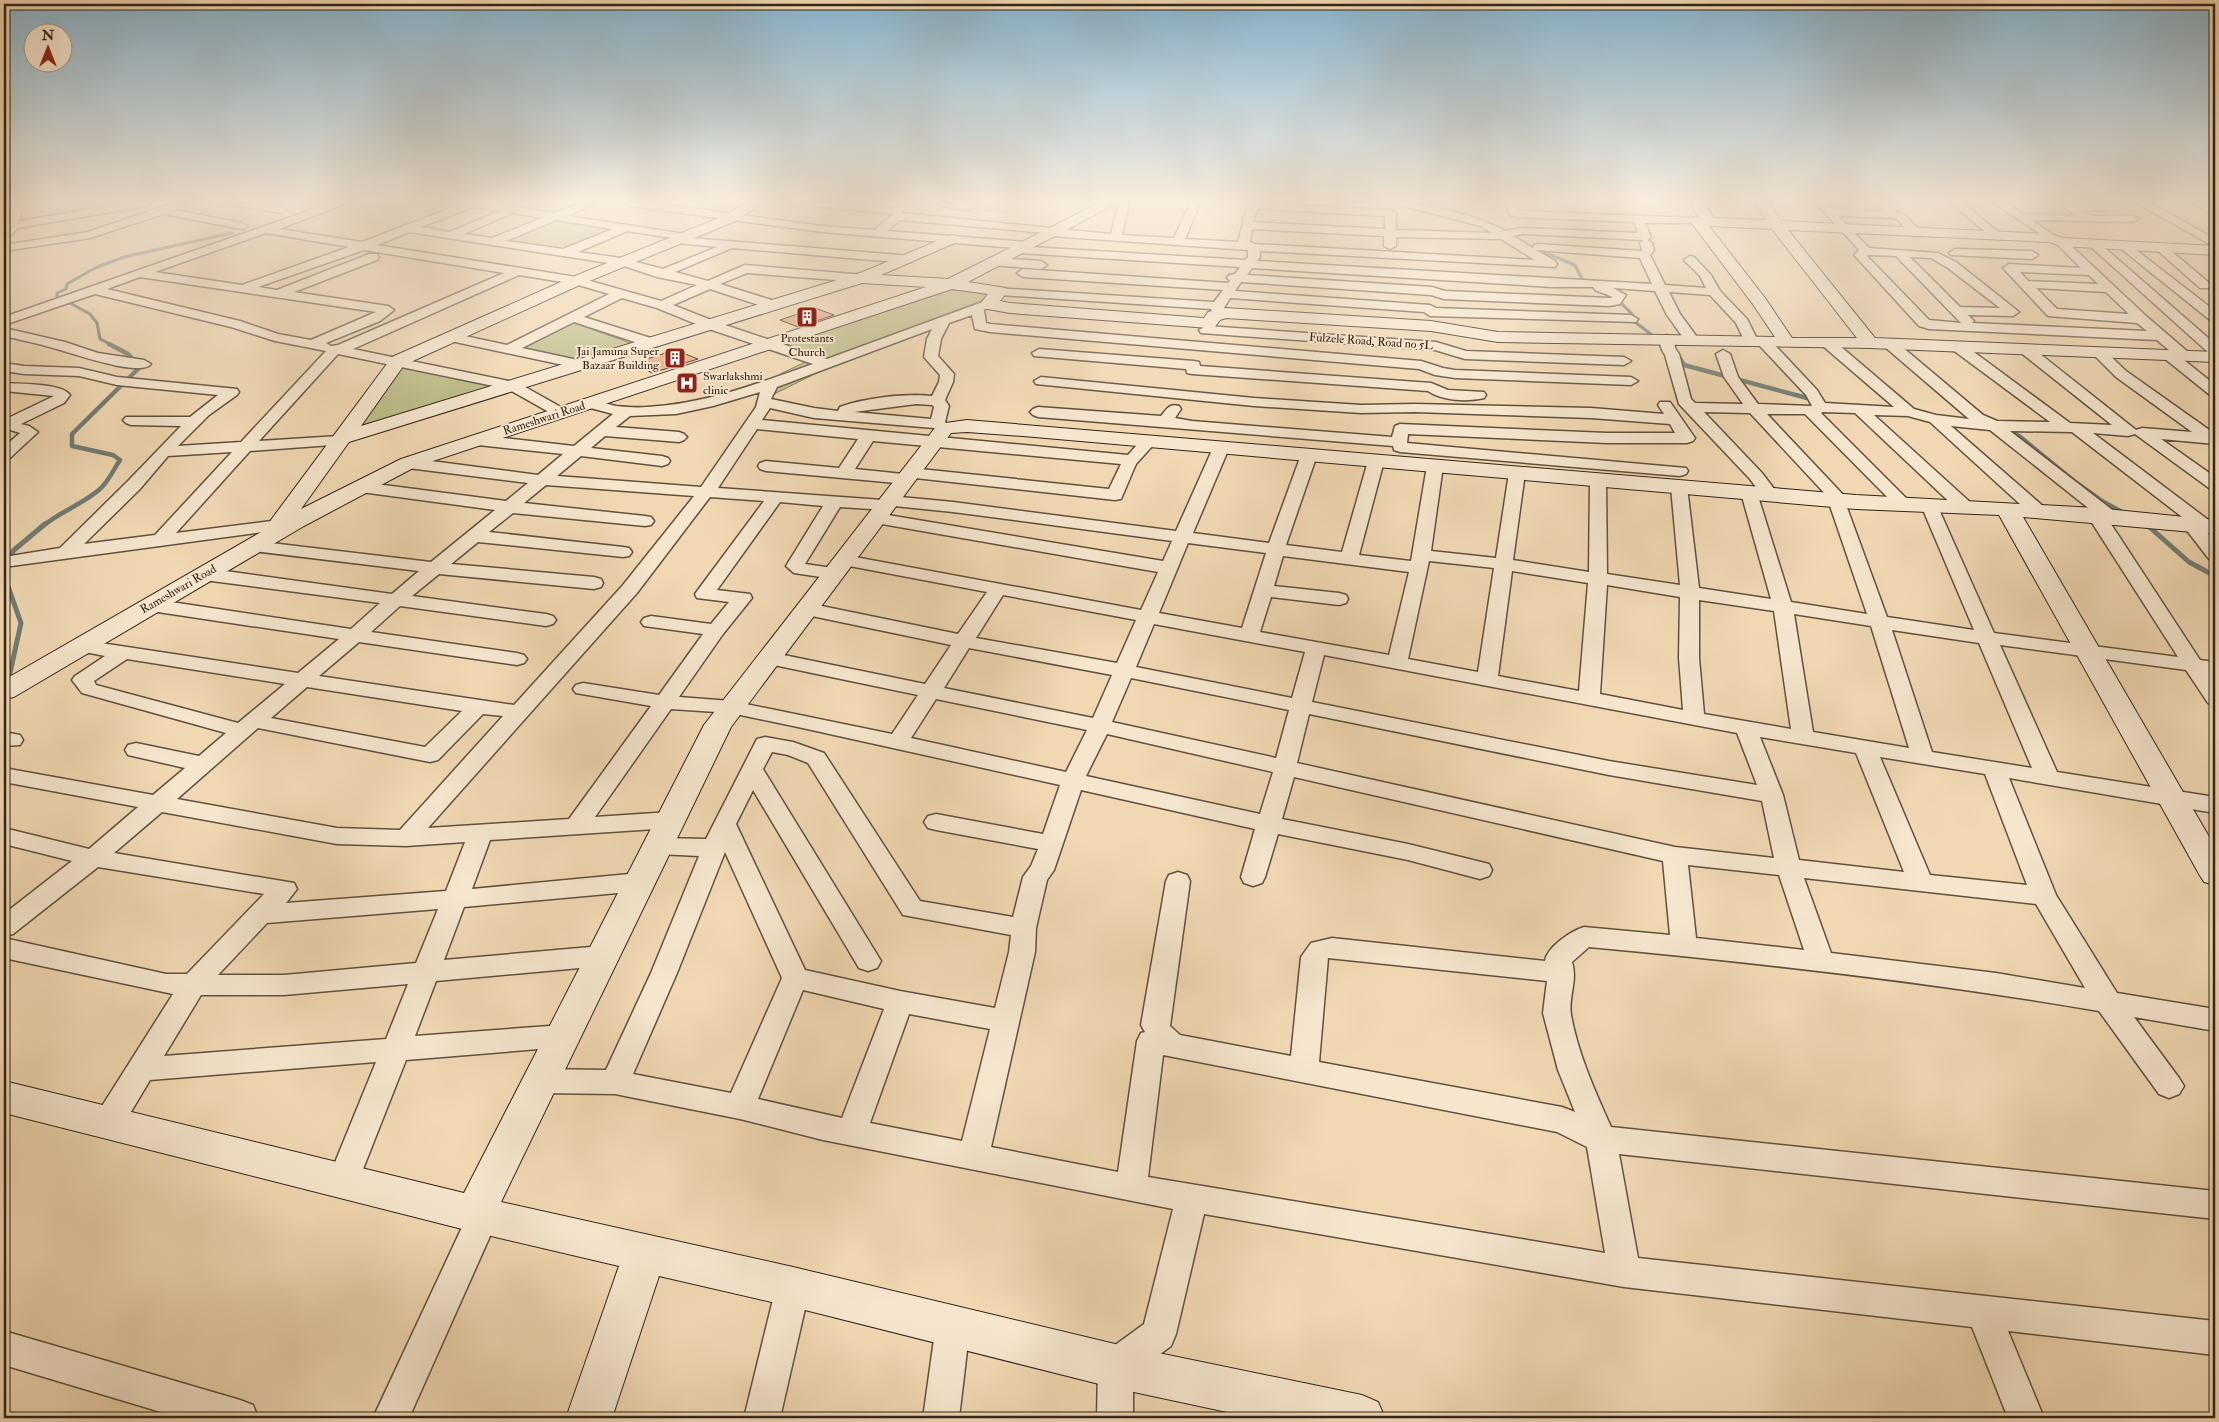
<svg xmlns="http://www.w3.org/2000/svg" width="2219" height="1422" viewBox="0 0 2219 1422" font-family="'IM FELL Double Pica',serif">
	<style>
		.green { fill: #bebe8a; stroke: #787151 }
		.lines { fill: none; stroke-linecap: round; stroke-linejoin: round }
		.stream-far2 { stroke: #717d74; stroke-width: 3 }
		.stream-far1 { stroke: #717d74; stroke-width: 4.5 }
		.stream { stroke: #717d74; stroke-width: 5 }
		.building { fill: #e4ac84; stroke: #332418 }
		.street-casing { stroke: #62513f; stroke-width: 3 }
		.secondary-casing { stroke: #332418; stroke-width: 2 }
		.street { fill: #f6e6ce; fill-rule: evenodd }
		.secondary { fill: #f6e6ce; fill-rule: evenodd }
		.labels { text-anchor: middle; stroke-width: 4; stroke-linejoin: round; paint-order: stroke }
		.far-poi-label { font-size: 12px; fill: #332418; stroke: #f6e6ce }
		.far-street-label { font-size: 12px; fill: #332418; stroke: #f6e6ce }
	</style>
	<rect width="100%" height="100%" fill="#f1d8b3"/>
	<filter id="stains"><feTurbulence type="fractalNoise" baseFrequency=".004" numOctaves="4"/><feColorMatrix values="0 0 0 0 .2 0 0 0 0 .09 0 0 0 0 .02 0 0 0 .5 -.17"/></filter>
	<radialGradient id="worn" r=".72"><stop offset=".6" stop-color="#630" stop-opacity="0"/><stop offset="1" stop-color="#630" stop-opacity=".3"/></radialGradient>
	<g class="green">
		<polygon points="350,203 419,203 397,211"/>
		<polygon points="983,203 1017,203 1007,212 976,210"/>
		<polygon points="556,220 617,229 564,251 502,242"/>
		<polygon points="952,286 996,292 984,304 829,361 782,343"/>
		<polygon points="572,322 633,344 585,361 521,347"/>
		<polygon points="811,359 833,365 774,394 752,388"/>
		<polygon points="403,366 500,388 351,434"/>
	</g>
	<g class="lines">
		<g class="stream-far2">
			<polyline points="1388,203 1424,212"/>
			<polyline points="1532,247 1575,265 1582,279"/>
			<polyline points="1617,299 1632,314 1631,319 1656,338"/>
			<polyline points="112,345 100,339 97,323 90,314 57,296 57,293 66,289 67,284 95,268 124,257 232,233"/>
		</g>
		<g class="stream-far1">
			<polyline points="1676,352 1684,365 1807,398"/>
			<polyline points="2008,431 2019,436 2074,481 2102,501 2122,512"/>
			<polyline points="2146,524 2148,526"/>
			<path d="M43,526c18,-15 40,-22 57,-37 8,-7 14,-20 20,-29l-7,-5 -41,-9v-12l68,-67 -12,-13 -19,-10"/>
		</g>
		<g class="stream">
			<polyline points="2146,524 2189,562 2215,576"/>
			<polyline points="4,564 14,550 45,524"/>
			<polyline points="4,575 21,623 10,673"/>
		</g>
	</g>
	<g class="building">
		<polygon points="815,308 834,315 798,327 780,320"/>
		<polygon points="675,350 698,359 652,373 634,363"/>
	</g>
	<g class="lines">
		<g class="street-casing">
			<g id="street">
				<polygon points="20,203 35,203 20,211 20,221 125,203 151,203 146,206 18,228 10,236 4,237 4,230 8,224 10,209"/>
				<polygon points="173,203 189,203 175,210 242,223 248,226 242,229 163,214 90,238 4,251 4,245 88,232"/>
				<polygon points="235,203 261,203 285,208 286,210 281,213 240,206"/>
				<path d="M331,203h16l-68,26 83,13 102,-39h25l65,10 26,-10h15l-27,13 117,18 4,1 1,3 221,18 2,3 -2,3 -4,1 -175,-15 -57,24 33,9 37,-16 120,10 2,3 -6,4 -114,-9 -27,11 58,18 1,3 -1,3h-10l-58,-19 -37,16 43,17 111,37 161,-59 6,4 -10,6 2,13 4,1 431,37 22,7 12,2 176,7 7,4 -7,4 -176,-7 -20,-3 -16,-6 -429,-37 -15,-3 -3,-14 -23,8 -8,16 -3,17 16,18 -1,8 -8,18 4,6 -4,16 8,6 -3,3 -5,2 -11,-5 -120,-10 -44,-10 -8,12 366,35 14,-16h12l2,3 -20,22 -15,35 -6,1 -200,-22 -2,4 -6,2 -141,-13 -6,-2 -2,-3 2,-3 6,-2 73,7 19,-29 -101,-10 -39,59 164,12 8,-4 63,6 223,29 37,-83 2,-3h12l2,3 -36,85 76,10 32,-88 2,-3h12l2,3 -31,90 56,7 26,-91 2,-3h12l2,3 -25,94 52,6 16,-95 2,-3h12l2,3 -12,85 65,7 13,-85 2,-3h12l2,3 -12,87 76,12 1,-92 2,-3h12l2,3 1,94 73,11 -9,-98 2,-4h12l2,4 12,101 72,11 -30,-106 2,-4h12l2,4 34,109 76,12 -39,-114 1,-2 -79,-85 -46,-1 58,61 16,21 -2,4h-12l-14,-19 -71,-75 -14,-49c-4,-6 -7,-13 -3,-19l5,-1 7,4 1,9 4,6 12,45 4,4 48,1 -19,-27 -8,-23 7,-4 7,4 8,23 20,27 54,2 -6,-11 -47,-50 -2,-3 7,-4 5,1 48,51 8,13 69,4 -71,-61 -2,-3 2,-3h10l81,69 22,6 33,4 -84,-72 -2,-3 2,-3h10l88,74 14,6 53,1 -97,-72 -2,-3 2,-3h10l107,79 42,2 -92,-73 -2,-3 7,-4 5,1 106,84 6,-2 50,4 -76,-55 -25,-25 7,-4 5,1 23,22 89,63v10l-54,-5 54,38v12l-6,-1 -74,-54 -7,2 -35,-3 118,89 3,4 -3,4 -5,1 9,12v17l-6,-1 -24,-31 -3,-4 4,-4 -114,-88 -62,-1 105,81 3,4 -3,4 -6,1 91,139 15,2v12l-6,-1 6,10v22l-7,-2 -22,-33 -186,-25 57,127 158,25v16l-206,-35 47,117 61,98 98,16v22l-81,-14 45,61 5,8 -5,8 -10,4 -10,-4 -60,-83c-168,-29 -339,-48 -510,-64l-17,15c6,19 -4,35 -1,53 7,39 24,76 40,112l604,64v28l-596,-65 19,104 577,63v34l-207,-24 36,87h-36l-36,-91 -348,-40 -420,-73 -28,120 -5,12 -38,28v44h-36l1,-52 5,-12 41,-30 29,-115 -350,-69 -83,-21 -125,-25 -75,-1 -10,-4 -4,-8 4,-8 10,-4 66,1 45,-97 48,-117 -41,-2 -9,-2 -3,-6 3,-6 9,-2 48,1 51,-100 8,-2 28,5 31,11 96,148 93,16 10,-40 8,-11 7,-17 -102,-19 -8,-2 -4,-6 4,-6 8,-2 107,20 17,-49 -262,-58 -67,-14 -60,-4 -76,108 75,-5 8,2 4,6 -4,6 -8,2 -180,12 -18,49 168,-16 9,3 3,6 -3,6 -9,3 -176,16 -20,53 158,-14 9,3 4,7 -4,7 -9,3 -166,15 -21,55 148,-11 10,3 4,8 -4,8 -10,3 -157,13 -52,132 -11,4 -11,-4 -5,-10 49,-120 -226,18 -31,52 -11,4 -11,-4 -4,-9 4,-9 76,-120 -169,-36v-20l162,36h21l77,-80 -166,-27 -85,67 -9,2v-22l68,-53 -68,-17v-16l85,21 49,-42 -134,-25v-14l149,27 32,-27 -57,-13 -3,-5 3,-5 8,-2 63,13 27,-23 -144,-40 -10,-13 3,-4 30,-20 -31,-6 -3,-4 3,-4 7,-2 217,33 41,-34 -188,-28 -7,-2 -3,-4 3,-4 7,-2 200,30 29,-26 -176,-23 -7,-2 -2,-4 2,-4 7,-2 188,26 27,-23 -166,-20 -6,-1 -3,-4 3,-4 6,-1 178,21 64,-52 -134,-18 -6,-1 -2,-4 2,-4 6,-1 145,19 22,-18 -120,-15 -6,-2 -2,-3 2,-3 6,-2 130,17 25,-21 -85,-9 -6,-2 -2,-3 2,-3 6,-2 96,11 39,-32 -30,-8 -2,-3 2,-3c11,-3 22,4 33,6 10,1 21,2 31,1 58,-3 112,-24 166,-43l-107,-36 -49,-20 -35,-10 -38,19 73,23 2,3 -2,3h-10l-73,-24 -52,26 65,14 2,3 -7,4 -136,-29 -2,-3 2,-3 5,-1 56,12 102,-51 -34,-10 -56,-9 -166,74 165,34 48,27 3,3 -3,3h-10l-48,-27 -170,-35 -79,87 80,-5 6,2 2,3 -2,3 -95,7 -74,82 103,-13 6,1 3,4 -3,4 -281,38v-10l56,-9 68,-67 53,-55 -50,-1 -5,-2 -3,-3 3,-3h64l28,-22 -101,-10 -38,-9 -55,-2 -20,-3v-8l20,3 55,2 38,9 120,12 2,3 -2,3 -28,20 -31,31 63,-4 85,-91 -51,-10 -44,-14 -136,-33 -91,31v-8zM473,207l26,4 -49,21 -29,-5zM512,213l30,5 -50,20 -28,-4zM556,220l57,9 -50,20 -57,-8zM627,231l45,7 1,4 4,1 40,4 -54,22 -42,-11 -43,-6zM409,232l212,33 36,12 40,8 -36,16 -85,-24 -199,-32zM266,233l83,14 -107,38 -87,-13zM364,250l140,23 -166,72 -7,1 -5,-3 54,-22 14,-11 -6,-4 -94,-14 83,-32 2,-3 -2,-3h-8l-92,36 -19,-3zM140,277l236,35 -65,28 -33,-6 -38,-13 -133,-32zM932,329l-5,10 -3,18 16,18 -1,7 -7,14c-25,-3 -69,2 -92,11l-2,4 -24,-3 -43,-9 6,-12zM760,392l-4,15 -55,80 -144,-11 24,-20 81,10 6,-2 2,-3 -2,-3 -6,-2 -71,-8 14,-12 74,6 5,-2 3,-3 -3,-3 -5,-2 -63,-5 14,-11 46,-2 37,-8zM916,404l16,1 2,2 -3,12 -77,-7zM1823,412l32,1 104,98h12l3,-4 -3,-4 -97,-88 34,1 22,6 102,93h12l3,-4 -3,-4 -93,-81 39,4 102,81 -5,4 91,142 -184,-24 -57,-128 -2,-4h-12l-2,4 53,125 -87,-13 -41,-112 3,-4 -82,-87h38l93,94h12l2,-4 -91,-91zM873,441l248,23 -12,25 -198,-21 -6,2 -2,4 -48,-5zM232,452l-77,83 -71,9 56,-55 28,-33zM546,485l148,11 -71,89 -109,120 -195,-29 40,-34 158,23 7,-2 3,-4 -3,-4 -7,-2 -146,-21 29,-26 146,20 7,-2 3,-4 -3,-4 -7,-2 -134,-18 27,-22 155,15 7,-2 2,-4 -2,-4 -7,-2 -143,-13 27,-22 145,15 6,-1 3,-4 -3,-4 -6,-1 -134,-15 24,-19 132,13 6,-1 3,-4 -3,-4 -6,-1 -121,-13zM710,497l54,4 -69,93 2,4 32,4 -18,22 -60,-8 -7,2 -3,4 3,4 59,8 -44,61 -76,-12 -7,2 -3,4 3,4 75,13 -82,113 -141,9 209,-235zM780,502l43,4 -37,60 8,7 40,6 6,-2 3,-4 -3,-4 -35,-5 35,-57 46,3 8,-4 59,6 219,29 -9,20 -287,-48 -6,1 -3,4 3,4 6,1 282,49 -17,38 -297,-55 -6,1 -3,4 3,4 6,1 143,27 -29,42 -151,-31 -7,2 -3,4 3,4 7,2 144,30 -26,39 -156,-32 -7,2 -3,4 3,4 7,2 149,31 -26,39 -161,-33 -52,-4 44,-63 29,-36 -2,-4 -33,-4zM1188,543l78,10 -24,75 -83,-15zM1283,556l126,16 -20,83 -129,-23 11,-35 68,8 7,-2 2,-4 -2,-4 -7,-2 -65,-7zM1429,561l65,7 -16,104 -70,-13zM1512,571l76,12 -9,108 -81,-15zM1607,585l73,12 -1,61 4,52 -83,-16zM1003,595l133,25 -19,43 -141,-25zM1699,600l75,11 17,118 -87,-15 -5,-56zM1794,614l77,12 38,122 -96,-16zM1154,624l151,28 -13,46 -156,-31zM1892,630l87,13 53,125 -100,-16zM969,648l143,27 -19,43 -149,-30zM1324,655l413,78 20,52 -148,-24 -297,-59zM127,659l158,25 -47,39 -142,-38 -2,-4zM1131,678l158,32 -13,48 -164,-36zM307,687l155,24 -37,36 -154,-29zM936,699l151,31 -21,42 -155,-34zM483,714l20,2 -103,114 -63,-2 -160,-29 81,-71 172,34 8,-2zM1309,714l300,61 153,26 12,57 -99,-11 -378,-84zM1107,734l166,38 -13,42 -174,-38zM1760,737l96,16 48,119 -105,-12 -16,-65zM772,752l16,3 20,8 95,152 108,20 -2,17 -14,56 -95,-17 -95,-21 -69,-146 17,-34 106,178 9,3 9,-3 4,-7 -118,-192zM1880,757l105,17 42,111 -97,-10zM1294,777l369,84 7,74 -86,-8c-13,4 -37,20 -39,34l-213,-23 -21,5 -10,14 -10,99 -111,-21 -10,-9 20,-145 -3,-6 -9,-3 -9,3 -3,6 -25,144 4,7 -4,1 -4,8 -19,131 -127,-25 44,-195 1,-24 11,-48 7,-10 27,-80 174,39 -14,48 3,6 9,3 9,-3 3,-6 13,-43 130,26 72,19 9,-3 3,-6 -3,-6 -81,-20 -126,-25zM162,812l175,32 69,2 59,-4 -19,49 -160,12 11,-14 -3,-6 -180,-30zM725,852l57,126 -51,115 -98,-19 44,-101zM1688,865l91,10 25,75 -108,-12zM1804,878l232,26 49,84 -89,-15 -165,-20zM438,909l-22,54 -132,12h-66l49,-52zM1328,958l219,23 -4,32 15,57 17,42 -13,-5 -243,-45zM408,984l-22,55 -222,17 37,-61h83zM803,990l81,19 -42,109 -84,-19zM909,1014l81,15 -28,112 -92,-18zM1163,1055l394,77 30,15 18,106 -457,-76z"/>
				<path d="M625,203h29l168,23 52,4 20,-16 -79,-8 -5,-3h42l43,5 4,-5h12l-10,10 210,21 8,-31h10l-7,32 52,3 16,-35h10l-15,36 53,3 9,-36 3,-3 141,7 5,3v17l96,3 -12,-7 -87,-23c33,0 83,12 112,28l17,-3 116,5 -4,-11 -120,-5 -5,-3 -2,-11h10l2,8 178,7 6,3 -2,2h-56l6,14 -4,3 5,3 2,7 -4,5 15,30 41,3 -6,-12 -16,-16 6,-4 4,1 17,18 9,16 27,28 11,22 -7,4 -5,-1 -10,-21 -26,-28 -41,-3 11,22 19,26 -7,4 -5,-1 -20,-28 -12,-24 -42,-3 13,7 -6,9 -11,2 -165,-7 -13,-4 -190,-13 -6,9 195,14 6,3 195,7 7,4 -2,3 -206,-6 -6,-4 -194,-14 -6,10 8,5 -6,4 -14,-4 -1,-4 -211,-14 -6,-4 2,-3 218,14 9,-12 -200,-13 -6,-4 6,-4 205,14 2,-2 -3,-3 2,-3 6,-1 5,-7 -221,-14 -4,-1 -2,-2 2,-2 -193,-16 -192,-26zM1257,209l128,7v13l-132,-7zM900,220l146,13 5,3 197,14v7l-3,3 -215,-13 2,-2 -2,-2 -4,-1 -139,-11zM1252,229l132,7v10l6,3 6,-3v-9l105,2 34,21 -280,-16 -5,-2zM1522,234l121,6 -3,3 2,7 -1,1 -103,-7 -4,1 -1,3 -20,-12zM1536,250l104,8 12,26 -395,-23 3,-4v-6l295,16 2,-3 -2,-3zM1252,268l300,19h41l2,3 18,7 -4,1 -164,-7 -13,-4 -185,-12z"/>
				<path d="M938,203h37l3,3c-7,6 -33,3 -40,-3z"/>
				<path d="M1816,203h11l5,6 51,2 -7,-8h11l10,10 8,2 16,17 2,2 -2,2h-8l-16,-17 -4,-1 -55,-2 31,32 69,5 18,9 63,50 -6,4 -45,-1 6,6 -2,2 175,8 -10,-8 -89,-7 -45,-48 6,-4 72,4 -26,-26 6,-3 4,1 81,76 43,37 2,3 -7,4 31,25v11l-5,-1 -46,-37 -2,-3 2,-3 6,-1 -13,-11 -228,-11 -10,-3 -63,-69 -2,-2 5,-5zM1868,255l28,1 65,67 -32,-3 -62,-64zM1910,257l21,1 17,10 52,40 -40,-1zM2020,272l69,3 9,9 -70,-3zM2036,288l70,4 23,22 -72,-5z"/>
				<polygon points="1951,203 1963,203 2004,237 2002,239 1994,239"/>
				<polygon points="1994,203 2007,203 2022,214 2075,215 2059,203 2115,205 2120,208 2119,210 2084,211 2093,216 2133,216 2139,219 2133,222 2032,220 2055,236 2057,238 2051,241"/>
				<polygon points="2136,203 2150,203 2215,239 2215,247"/>
				<polygon points="2192,203 2206,203 2215,209 2215,216"/>
				<polygon points="2094,241 2098,242 2215,344 2215,355 2210,354 2090,246 2088,244"/>
				<polygon points="2123,242 2127,243 2215,311 2215,321 2210,320 2119,247 2117,245"/>
				<polygon points="2160,244 2164,245 2208,282 2210,285 2208,288 2200,288 2156,249 2154,247"/>
				<polygon points="1955,249 2032,251 2038,255 2032,259 1951,255 1949,253"/>
				<polygon points="996,258 1041,261 1047,265 1041,269 992,265 990,262"/>
				<polygon points="1206,326 1436,342 1466,351 1624,357 1631,361 1624,365 1465,359 1435,350 1201,333 1199,330"/>
				<path d="M4,328l61,14 33,11 46,7 7,4c-10,14 -82,-12 -98,-16 -16,-5 -33,-8 -49,-12z"/>
				<path d="M1039,349l155,12 5,1 1,4 231,17 17,7 36,2 2,3 -2,3c-17,4 -41,3 -56,-7l-236,-17 -5,-1 -1,-4 -152,-13 -2,-3z"/>
				<path d="M1041,377l213,21 107,7 54,-1 176,4 73,6 -6,-9 2,-3h10l25,36 -2,3 -6,2h-80l-199,-9 -1,9 279,25 2,3 -2,3 -6,2 -280,-24 -6,-2 -1,-4 -355,-29 -5,-2 -3,-3 3,-3 5,-2 123,9c6,-7 8,-13 18,-10l2,3 -6,9 17,3 200,16 3,-11 5,-2 207,9h68l-5,-9 -79,-6 -176,-6 -54,1 -107,-7 -218,-22 -2,-3z"/>
				<path d="M4,383c15,1 58,0 66,12l-6,8 -43,21 8,2 9,6 -28,26 -6,2v-13l16,-14 -16,-5v-8l50,-24 -50,-5z"/>
				<polygon points="4,732 20,735 23,740 20,745 4,746"/>
				<polygon points="483,1202 494,1206 499,1216 409,1418 373,1418 472,1206"/>
				<polygon points="793,1271 805,1276 810,1287 780,1418 744,1418 776,1287 781,1276"/>
				<polygon points="953,1309 965,1313 970,1325 959,1418 923,1418 936,1325 941,1313"/>
				<polygon points="4,1331 240,1400 253,1405 258,1418 181,1418 4,1365"/>
			</g>
		</g>
		<g class="secondary-casing">
			<g id="secondary">
				<path d="M746,203h17l-27,18 -154,63 -178,81 -43,61 499,-153 92,-38 5,1 2,3 -2,3 -76,33 67,4 151,-76h18l-149,79 38,6 2,3 -8,10 10,2 194,15 4,-6 18,-4 205,13 67,11 277,5 -23,-34 -62,-82 2,-3 7,-1 -9,-14h14l10,15 52,2 -11,-17h14l12,18 270,13 12,4 152,8v9l-154,-9 -12,-4 -261,-12 87,108 340,14v10l-345,-14 -372,-6 -67,-11 -205,-13 -6,2 -5,7 -6,1 -199,-15 -28,-5 -2,-4 8,-10 -36,-5 -537,178 -111,59 -290,171 -10,2v-19l264,-152 3,-8 121,-163 178,-79 156,-63zM1709,226l63,3 85,109h-65l-27,-40zM862,283l64,4 -525,172 -100,50 48,-67z"/>
				<polygon points="967,420 1856,495 2096,508 2215,520 2215,534 2023,517 2215,847 2215,885 2204,882 2199,874 1999,515 1856,509 1023,436 967,432 951,433 731,727 501,1202 793,1267 1115,1344 1362,1395 1378,1402 1385,1418 1255,1418 1115,1388 793,1307 659,1276 612,1418 566,1418 619,1266 474,1232 4,1113 4,1081 464,1193 704,725 938,424"/>
			</g>
		</g>
		<use href="#street" class="street"/>
		<use href="#secondary" class="secondary"/>
	</g>
	<linearGradient id="sky" x2="0" y2="1"><stop stop-color="#89b6d2"/><stop offset="0.5" stop-color="#f9eddd"/><stop offset="1" stop-color="#f9eddd" stop-opacity="0"/></linearGradient>
	<rect width="2219" height="402" fill="url(#sky)"/>
	<defs>
		<g id="building-square" transform="scale(1.125)"><rect x="-9" y="-9" width="18" height="18" rx="4" fill="#8f2418" stroke="#f6e6ce"/><path d="M-4-6H4V6H1V3H-1V6H-4ZM-2.5-4.3h1.7v1.8h-1.7ZM.8-4.3h1.7v1.8H.8ZM-2.5-1h1.7V.8h-1.7ZM.8-1h1.7V.8H.8Z" fill="#fff"/></g>
		<g id="hospital-square" transform="scale(1.125)"><rect x="-9" y="-9" width="18" height="18" rx="4" fill="#8f2418" stroke="#f6e6ce"/><path d="M-5-5h3v3.5h4V-5h3V5h-3V1.5h-4V5h-3Z" fill="#fff"/></g>
	</defs>
	<g fill-rule="evenodd">
		<use href="#building-square" x="807" y="317"/>
		<use href="#building-square" x="675" y="358"/>
		<use href="#hospital-square" x="687" y="383"/>
	</g>
	<g class="labels">
		<g class="far-poi-label">
			<text x="807" y="342">Protestants<tspan x="807" dy="14">Church</tspan></text>
			<text x="659" y="355" text-anchor="end">Jai Jamuna Super<tspan x="659" dy="14">Bazaar Building</tspan></text>
			<text x="703" y="380" text-anchor="start">Swarlakshmi<tspan x="703" dy="14">clinic</tspan></text>
		</g>
		<g class="far-street-label">
			<text transform="translate(1371 341) rotate(4)" y="4">Fulzele Road, Road no 5L</text>
			<text transform="translate(544 418) rotate(-18)" y="4">Rameshwari Road</text>
			<text transform="translate(178 589) rotate(-30)" y="4">Rameshwari Road</text>
		</g>
	</g>
	<rect width="2219" height="1422" fill="none" stroke="#f1d8b3" stroke-width="20"/>
	<rect x="5" y="5" width="2209" height="1412" fill="none" stroke="#332418" stroke-width="2.5"/>
	<rect x="10" y="10" width="2199" height="1402" fill="none" stroke="#332418"/>
	<g transform="translate(48 48)"><circle r="24" fill="#f6e6ce" stroke="#a89885"/>
	<path d="M0-4L9 19L0 12L-9 19Z" fill="#8f2418"/>
	<text y="-8" font-size="14" font-weight="bold" text-anchor="middle" fill="#332418">N</text>
	</g>
	<rect width="100%" height="100%" filter="url(#stains)"/>
	<rect width="100%" height="100%" fill="url(#worn)"/>
</svg>
